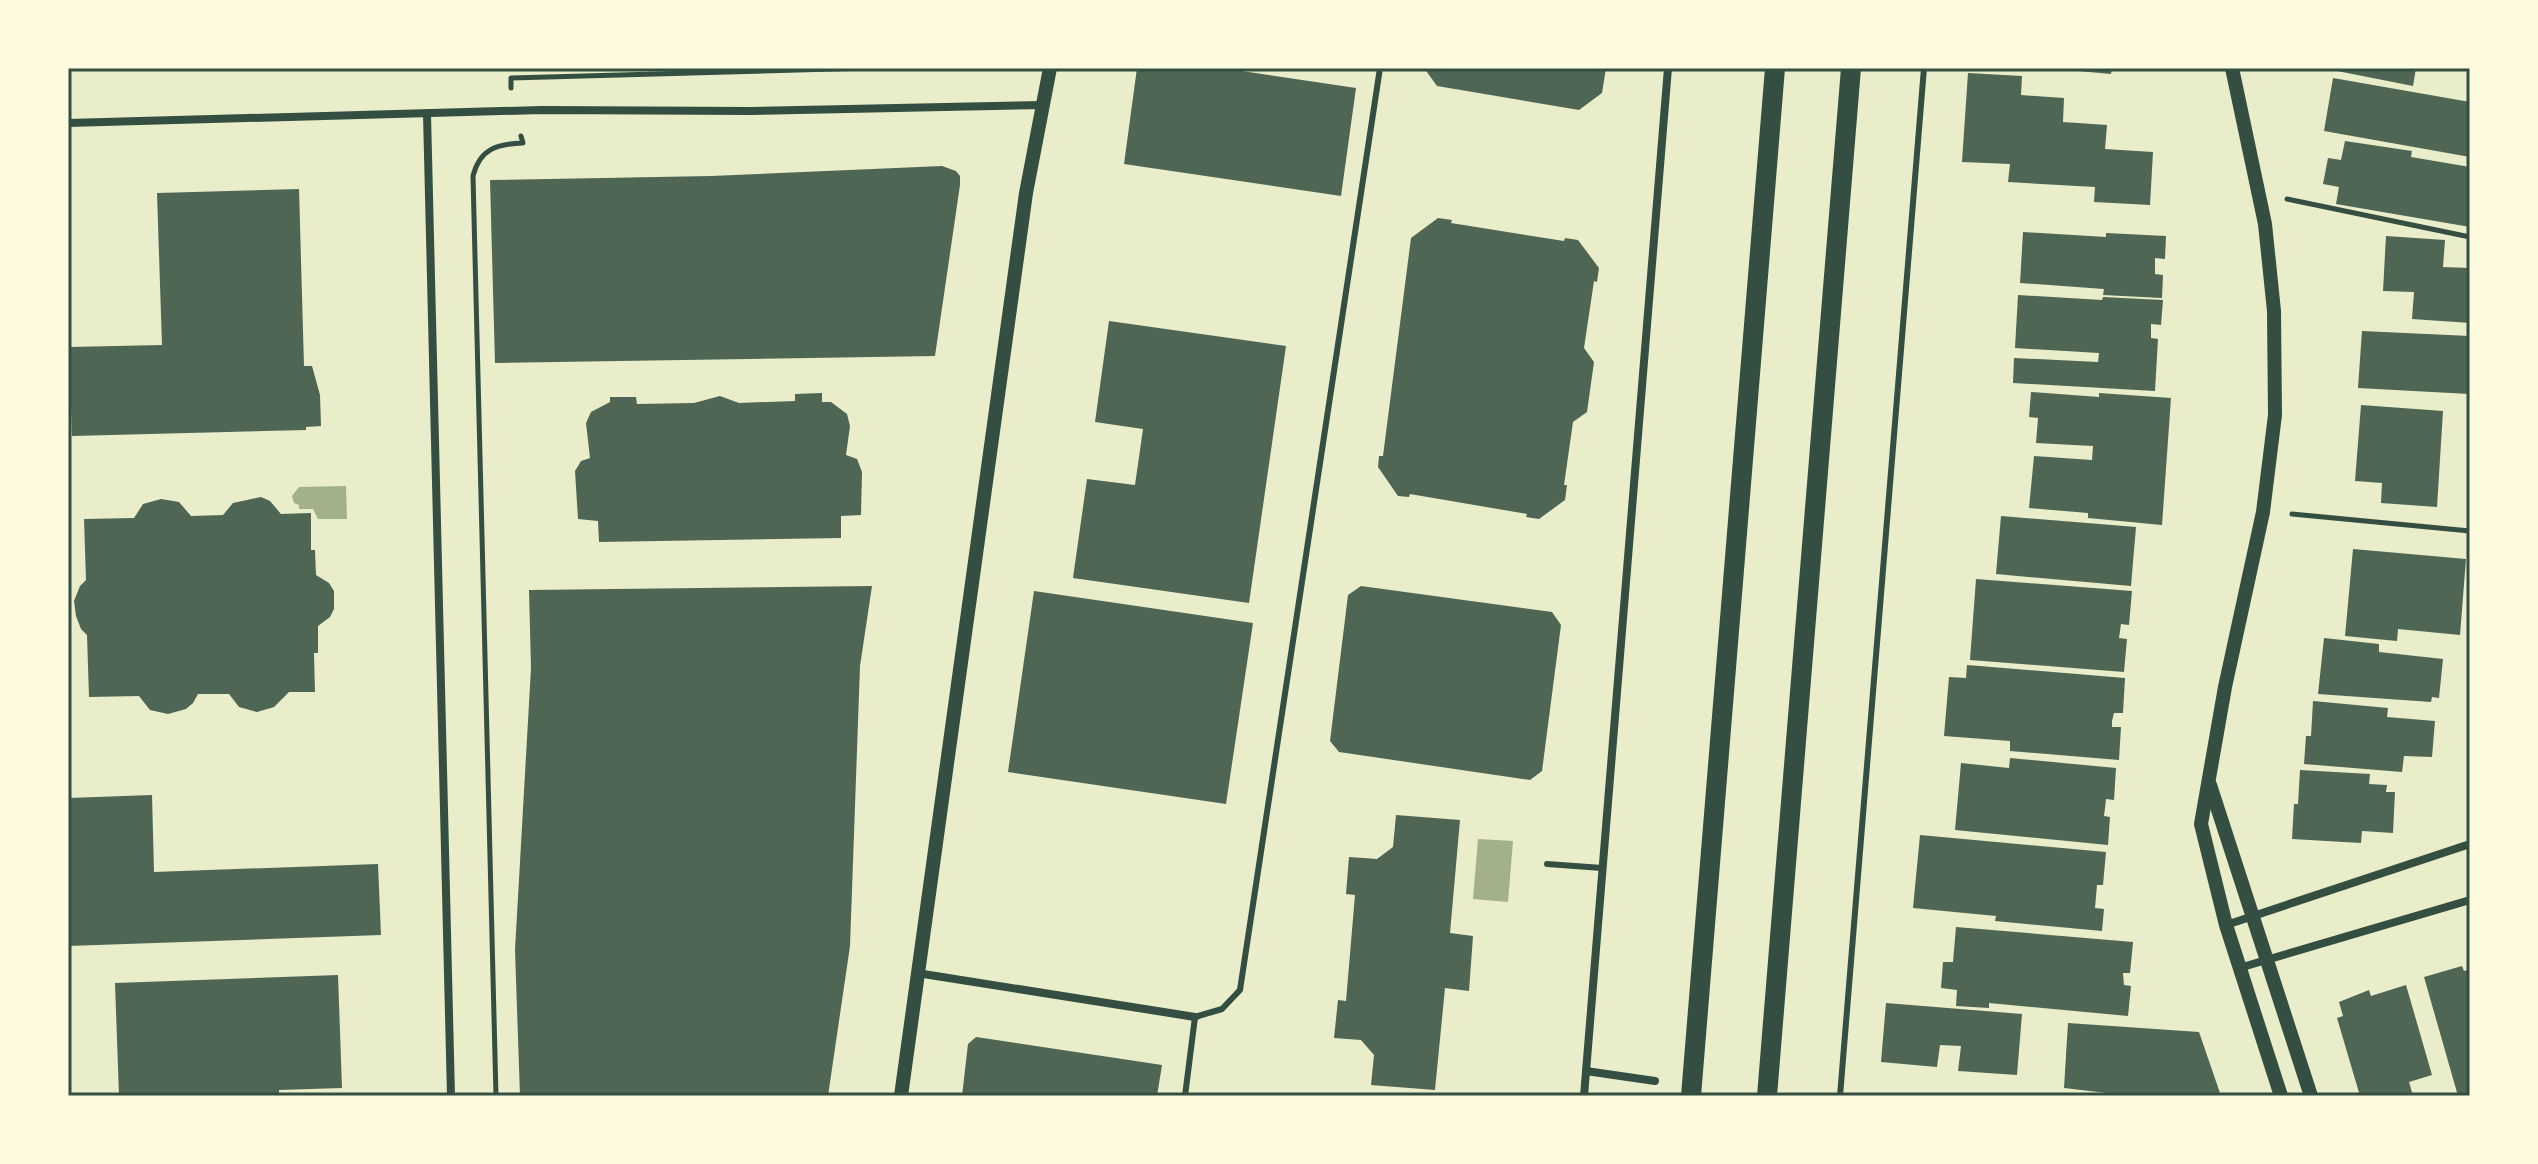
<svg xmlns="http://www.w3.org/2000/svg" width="2538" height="1164" viewBox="0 0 2538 1164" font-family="'Archivo Narrow',sans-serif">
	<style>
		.water { fill: #a3b18a }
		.building { fill: #4f6655 }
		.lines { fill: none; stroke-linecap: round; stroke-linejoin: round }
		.path { stroke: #344e41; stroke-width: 5 }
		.service { stroke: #344e41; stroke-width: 6 }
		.minor { stroke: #344e41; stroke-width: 8 }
		.tertiary { stroke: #344e41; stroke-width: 14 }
		.primary { stroke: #344e41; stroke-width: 20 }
		.neatline { fill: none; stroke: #344e41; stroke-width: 3 }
	</style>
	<rect width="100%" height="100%" fill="#e9edc9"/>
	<g class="water">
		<polygon points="346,486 347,519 318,519 313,509 299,509 299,505 294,503 292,496 299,487"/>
		<polygon points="1478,839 1513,841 1508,902 1473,899"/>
	</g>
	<g class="building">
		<polygon points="1137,68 1222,68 1356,88 1341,196 1124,164"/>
		<polygon points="1424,68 1606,68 1602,93 1579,110 1437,86"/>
		<polygon points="2067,68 2112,68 2111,74 2067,70"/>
		<polygon points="2322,68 2416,68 2413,86"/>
		<polygon points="1968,73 2022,76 2021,95 2064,98 2063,122 2107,125 2105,149 2153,152 2150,205 2094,202 2095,187 2008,182 2010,164 1962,162"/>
		<polygon points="2333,78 2470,102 2470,157 2324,131"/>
		<polygon points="2345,141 2412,151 2411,157 2470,167 2470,227 2336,204 2339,187 2323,184 2328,158 2341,160"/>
		<polygon points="942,166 956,171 960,176 960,185 935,356 495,363 490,180 711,176"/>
		<polygon points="299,189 304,366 312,366 320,395 321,426 306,427 306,430 72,436 69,347 162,345 157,193"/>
		<polygon points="1438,218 1452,220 1451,223 1564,241 1565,238 1578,240 1599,268 1597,282 1594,281 1584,348 1594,362 1587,412 1573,422 1564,485 1567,485 1565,500 1539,519 1526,517 1527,514 1410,494 1409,497 1398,496 1378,467 1379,456 1383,456 1411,238"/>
		<polygon points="2023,232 2106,237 2106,233 2166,236 2165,259 2155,258 2155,274 2163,275 2162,298 2103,295 2104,289 2020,283"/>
		<polygon points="2386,236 2445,240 2443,267 2470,268 2470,323 2412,319 2414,292 2383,291"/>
		<polygon points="2018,295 2102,300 2103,297 2163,300 2161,325 2151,324 2151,338 2158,339 2155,391 2013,383 2014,358 2098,362 2099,353 2015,348"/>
		<polygon points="1109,321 1286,346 1249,603 1073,578 1087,479 1135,485 1143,429 1095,422"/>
		<polygon points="2362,331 2470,336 2469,394 2358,388"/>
		<polygon points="2031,392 2099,397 2099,393 2171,398 2162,525 2088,518 2088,513 2029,508 2034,456 2092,460 2093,446 2036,443 2038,418 2029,417"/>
		<polygon points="822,393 822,402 831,402 847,414 850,426 846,455 857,459 862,472 861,515 841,516 841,538 599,542 598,521 578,519 575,471 581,461 590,458 586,423 591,412 610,402 610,397 636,397 637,404 694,403 720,396 739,403 795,401 795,394"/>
		<polygon points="2361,405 2443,411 2437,507 2381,503 2382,483 2355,481"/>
		<polygon points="261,497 270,501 281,514 311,513 311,550 315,550 316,575 329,583 334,591 334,609 330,617 318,626 318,653 314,653 315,692 289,692 274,707 257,712 239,707 229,694 198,694 193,703 186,709 168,714 150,710 139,696 89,697 87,635 81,629 76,616 74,601 80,586 86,580 84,519 134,518 143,504 161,499 179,502 191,516 223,515 233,503"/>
		<polygon points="2001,516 2136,527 2131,586 1996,574"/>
		<polygon points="2353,549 2466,559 2460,635 2398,629 2397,641 2345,636"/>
		<polygon points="1976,579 2132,591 2129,625 2121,624 2119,638 2127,639 2124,672 1970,660"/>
		<polygon points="872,586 860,666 850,946 828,1096 520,1096 515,950 531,668 529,590"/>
		<polygon points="1361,586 1552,612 1561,625 1542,771 1530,780 1339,752 1330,741 1348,595"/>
		<polygon points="1034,591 1253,623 1226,804 1008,772"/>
		<polygon points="2324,638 2379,644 2379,652 2443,659 2439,698 2432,697 2431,702 2318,694"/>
		<polygon points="1967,665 2125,678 2123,713 2114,713 2112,721 2112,727 2121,727 2119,760 2010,751 2010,741 1944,736 1949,677 1966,678"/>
		<polygon points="2313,701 2388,708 2387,717 2435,721 2432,757 2404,756 2402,772 2304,764 2306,736 2311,736"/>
		<polygon points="2010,758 2116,768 2114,800 2106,799 2105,808 2104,816 2110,817 2108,845 1955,830 1961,763 2009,768"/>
		<polygon points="2300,770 2370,774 2369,784 2387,785 2386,792 2395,792 2393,833 2362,831 2361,843 2292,839 2294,804 2298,804"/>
		<polygon points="152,795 154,872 378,864 381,935 68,946 68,798"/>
		<polygon points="1396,815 1460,820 1450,933 1473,936 1469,991 1445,988 1435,1090 1371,1085 1374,1055 1361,1040 1334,1038 1338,1000 1346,1001 1355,895 1346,894 1349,857 1377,859 1393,847"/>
		<polygon points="1920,835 2106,852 2103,885 2097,885 2095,908 2104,909 2102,931 1995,921 1996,916 1913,908"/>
		<polygon points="1956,927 2133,942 2130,973 2123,973 2124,985 2131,986 2128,1016 1989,1003 1989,1008 1956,1006 1957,990 1941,988 1943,962 1953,962"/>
		<polygon points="2462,966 2464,971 2470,969 2470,1096 2458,1096 2424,977"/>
		<polygon points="338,975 342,1088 279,1090 279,1096 119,1096 115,983"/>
		<polygon points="2406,985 2432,1075 2409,1082 2413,1096 2360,1096 2337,1018 2343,1016 2339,1002 2369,990 2371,996"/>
		<polygon points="1886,1003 2022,1014 2017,1075 1958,1071 1961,1046 1940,1045 1937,1067 1881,1062"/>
		<polygon points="2068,1023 2199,1032 2221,1096 2132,1096 2064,1088"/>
		<polygon points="976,1037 1162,1065 1157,1096 962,1096 968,1044"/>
	</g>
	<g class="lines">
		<g class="path">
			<polyline points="511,88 511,78 869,68"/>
			<polyline points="2287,199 2470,237"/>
			<polyline points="2292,514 2470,531"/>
			<path d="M496,1096l-23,-920c7,-28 25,-32 50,-33l-2,-7"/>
		</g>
		<g class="service">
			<polyline points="1547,864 1602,868"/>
			<polyline points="1185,1096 1195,1017 1222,1009 1240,990 1380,68"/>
			<polyline points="1840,1096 1924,68"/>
		</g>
		<g class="minor">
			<polyline points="427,114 451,1096"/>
			<polyline points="68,123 541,110 751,111 1044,105"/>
			<polyline points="2226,925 2470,844"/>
			<polyline points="2239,968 2470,900"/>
			<polyline points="917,973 1195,1017"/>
			<polyline points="1586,1071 1655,1081"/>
			<polyline points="1584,1096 1668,68"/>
		</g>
		<g class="tertiary">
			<polyline points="2232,68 2265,224 2274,311 2275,415 2263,512 2225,687 2201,824 2226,925 2281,1096"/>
			<polyline points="2210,785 2311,1096"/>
			<polyline points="901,1096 1026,193 1050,68"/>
		</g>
		<g class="primary">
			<polyline points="1691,1096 1775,68"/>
			<polyline points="1767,1096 1851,68"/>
		</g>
	</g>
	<rect width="2538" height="1164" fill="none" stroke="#fefae0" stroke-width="140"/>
	<rect x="70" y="70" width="2398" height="1024" class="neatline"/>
</svg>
